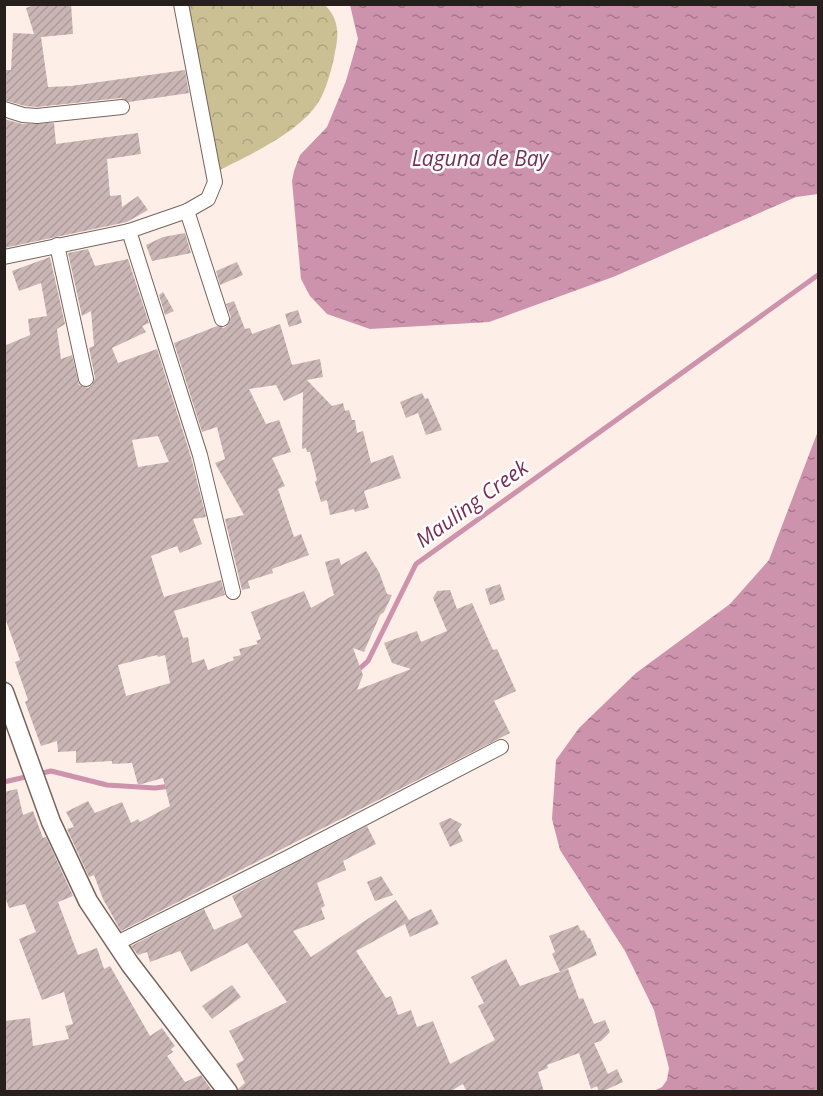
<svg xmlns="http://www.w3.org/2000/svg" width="823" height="1096" viewBox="0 0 823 1096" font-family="'Open Sans',sans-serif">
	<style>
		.park { fill: url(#park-crowns) }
		.water { fill: url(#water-ripples) }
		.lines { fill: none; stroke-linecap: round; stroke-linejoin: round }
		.stream { stroke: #cd92ac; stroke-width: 5 }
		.building { fill: url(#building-hatch); fill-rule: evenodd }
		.street-casing { stroke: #76655e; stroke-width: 16 }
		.secondary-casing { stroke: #76655e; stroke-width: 21 }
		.street { stroke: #fff; stroke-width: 14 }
		.secondary { stroke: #fff; stroke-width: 18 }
		.labels { text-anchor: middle; stroke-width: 5; stroke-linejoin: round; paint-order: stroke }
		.water-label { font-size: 21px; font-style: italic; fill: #773054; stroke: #fff }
	</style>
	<defs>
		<pattern id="park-crowns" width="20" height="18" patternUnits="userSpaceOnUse" patternTransform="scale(1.5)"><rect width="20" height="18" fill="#cac094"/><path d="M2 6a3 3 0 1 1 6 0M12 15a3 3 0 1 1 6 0" fill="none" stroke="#ada57f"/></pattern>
		<pattern id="water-ripples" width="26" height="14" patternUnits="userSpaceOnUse" patternTransform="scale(1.5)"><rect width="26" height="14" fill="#cd92ac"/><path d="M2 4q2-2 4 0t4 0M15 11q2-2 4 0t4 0" fill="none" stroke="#a6778b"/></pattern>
		<pattern id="building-hatch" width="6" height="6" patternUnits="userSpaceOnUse" patternTransform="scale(1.5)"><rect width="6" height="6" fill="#cab5b5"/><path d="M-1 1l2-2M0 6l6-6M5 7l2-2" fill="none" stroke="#ad9b9b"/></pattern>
	</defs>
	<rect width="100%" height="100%" fill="#feeee8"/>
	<path class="park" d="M184,5h141c14,14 14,29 10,47 -2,13 -9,39 -16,49 -18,31 -72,55 -103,71z"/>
	<g class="water">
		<polygon points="350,5 818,5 818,194 796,197 613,277 489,322 370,329 327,314 310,296 301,279 292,181 294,171 300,155 327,127 346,81 358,39"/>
		<polygon points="818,431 818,1091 654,1091 662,1087 667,1080 669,1068 654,1010 625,951 560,850 552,819 556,760 579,728 636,673 730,604 769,560"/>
	</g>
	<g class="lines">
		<g class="stream">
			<polyline points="357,671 368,661 416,564 818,275"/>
			<polyline points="4,782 51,771 107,785 155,788 171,786"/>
		</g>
	</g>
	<g class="building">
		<polygon points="37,4 71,4 73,34 41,37 48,87 71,86 185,70 189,93 129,102 121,98 37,107 25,106 4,100 4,70 11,70 13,33 34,34 26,8"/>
		<polygon points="4,119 22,124 54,123 56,144 138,133 141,154 107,159 110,196 121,195 122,207 138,196 148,210 127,222 4,248"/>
		<polygon points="185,233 191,253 152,261 146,245 163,237"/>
		<path d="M88,249l7,17 33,-7 21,64 -7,3 4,6 -34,16 6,15 39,-14 34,108 15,60 -13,2 9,25 -22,9 -3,-7 -26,10 13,41 57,-17 4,15 -51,16 9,27 5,-1 4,26 12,-4 4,11 26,-10 -1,-3 8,-2 -2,-6 19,-5 -2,-3 5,-2 -10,-27 53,-21 7,17 23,-13 -9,-33 14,-4 2,7 25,-14 13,21 8,22 5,1 -8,17 -4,3 -16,37 -11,-4 10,27 -6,15 54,-21 -19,-6 -8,-20 33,-12 4,11 26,-11 -14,-33 4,-7 13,-1 7,19 15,-6 21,47 4,-1 19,42 -22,10 16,32 -389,198 -18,-32 -9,-24 -5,2 -22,-48 7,-2 -8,-15 22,-11 7,12 27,-11 9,21 7,-4 2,3 30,-16 -7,-28 -25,7 -6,-22 -20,1v-3l-36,2v-12l-18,1 -1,-11 -16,5 -16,-44 3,-2 -13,-38 5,-2 -16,-45v-269l26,-11 -2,-16 19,-3 -6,-33 -22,8 -7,-20 38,-14 15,67 -8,5 4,30 11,-4 7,30 9,3 4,-3 3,-7 -6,-30 5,-2 -3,-35 -9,5 -14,-63zM158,436l11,26 -31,5 -6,-27zM157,655l1,2 7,-2 5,28 -44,13 -8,-31z"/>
		<polygon points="237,262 243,275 220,285 216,271"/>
		<polygon points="163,292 174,311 165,315 159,295"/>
		<polygon points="234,301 245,329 250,328 252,334 280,324 292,365 320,359 323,377 307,380 332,406 343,403 345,411 349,410 352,420 355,420 357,433 363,431 371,463 393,455 401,478 364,491 369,508 355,512 354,509 330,515 327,500 321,502 315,482 317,480 310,452 307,452 306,448 302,449 303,392 284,401 276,385 249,389 266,424 279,420 291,452 272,458 285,486 278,489 294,537 301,534 309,555 272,569 273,573 248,581 250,588 242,590 225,519 244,515 215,463 225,459 217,427 202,432 174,343 217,326 224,328 228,325 231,317 226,304"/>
		<polygon points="298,310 302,323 289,327 285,314"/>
		<polygon points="422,393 425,399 428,398 442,430 426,435 418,413 406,418 400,402"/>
		<polygon points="500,584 505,600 490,605 485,589"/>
		<polygon points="17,789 23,815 33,811 43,838 46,837 73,896 58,902 78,955 97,948 104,969 110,966 150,1036 162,1028 175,1046 171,1049 173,1052 167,1056 185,1082 201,1075 213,1092 4,1092 4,1021 30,1018 33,1046 69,1039 65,1026 73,1024 64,992 42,1000 19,939 36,932 25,904 9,908 4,894 4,792"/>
		<polygon points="450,818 462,824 458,830 463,841 450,847 439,823"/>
		<polygon points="367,826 376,844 343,861 346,870 317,883 325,906 321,908 325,919 293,931 311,957 396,900 409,920 431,909 439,924 410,937 405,924 356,951 386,998 391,996 398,1015 411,1010 417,1027 433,1021 450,1064 495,1040 478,1006 484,1003 471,977 506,959 520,986 568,969 579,999 583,998 594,1024 605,1020 610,1032 601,1041 594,1043 608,1074 617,1069 623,1082 601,1092 599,1092 597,1086 591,1089 579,1053 547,1065 548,1068 538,1072 544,1092 467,1092 463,1084 449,1092 239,1092 238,1089 245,1083 236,1064 244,1060 229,1031 287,1002 247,943 191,972 180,951 150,962 147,952 138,955 131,946 204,909 214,930 242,917 232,896"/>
		<polygon points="381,876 393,895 375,901 367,882"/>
		<polygon points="578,925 581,931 584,930 588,938 590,938 597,955 560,972 552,954 555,952 549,936"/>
		<polygon points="232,985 241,997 212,1019 202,1006"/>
	</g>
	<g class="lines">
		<g class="street-casing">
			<g id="street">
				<polyline points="4,109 23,115 37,116 122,107"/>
				<polyline points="187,211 222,319"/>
				<polyline points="129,231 200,455 233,592"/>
				<polyline points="57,245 86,379"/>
				<polyline points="4,257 129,231 187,211 208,199 215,182 181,4"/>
				<polyline points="117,943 289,857 501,747"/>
			</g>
		</g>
		<g class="secondary-casing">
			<polyline id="secondary" points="4,692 51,822 88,901 130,964 228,1092"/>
		</g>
		<use href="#street" class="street"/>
		<use href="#secondary" class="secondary"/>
	</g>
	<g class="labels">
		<g class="water-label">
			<text x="480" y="166">Laguna de Bay</text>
			<text transform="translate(472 504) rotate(-36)" y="7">Mauling Creek</text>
		</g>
	</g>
	<rect width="823" height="1096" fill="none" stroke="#261f1c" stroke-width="12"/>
</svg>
